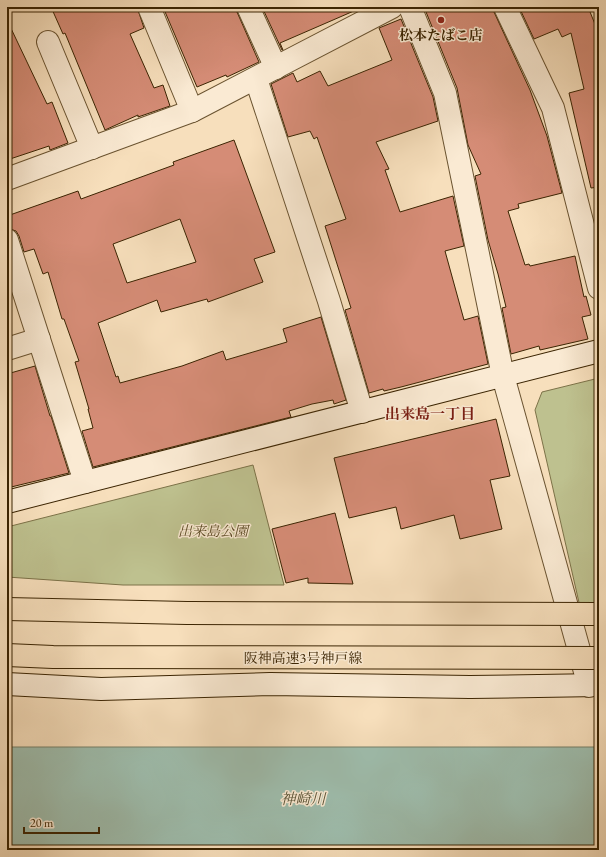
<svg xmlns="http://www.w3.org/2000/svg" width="606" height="857" viewBox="0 0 606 857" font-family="'EB Garamond','Noto Serif JP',serif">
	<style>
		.green { fill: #bec18f; stroke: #7c7248 }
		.water { fill: #9ebdad; stroke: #768069 }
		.building { fill: #d58c76; stroke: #3b2402; fill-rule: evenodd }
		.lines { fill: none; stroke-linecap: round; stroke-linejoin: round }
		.street-casing { stroke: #6a5330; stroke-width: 24 }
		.secondary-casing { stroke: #3b2402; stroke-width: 24 }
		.street { stroke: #faead3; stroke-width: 22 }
		.secondary { stroke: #faead3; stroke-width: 22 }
		.highway-bridge-casing { stroke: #3b2402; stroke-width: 24; stroke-linecap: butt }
		.highway-bridge { stroke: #f7dfbc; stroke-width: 22 }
		.poi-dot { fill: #8f2418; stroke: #faead3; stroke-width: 1.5 }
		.labels { text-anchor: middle; stroke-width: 3; stroke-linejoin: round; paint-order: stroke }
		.poi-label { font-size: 14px; font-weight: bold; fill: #3b2402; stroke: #faead3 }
		.park-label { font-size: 14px; font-style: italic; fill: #5c4b25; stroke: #faead3 }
		.street-label { font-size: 14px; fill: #3b2402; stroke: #faead3 }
		.neighbourhood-label { font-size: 15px; font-weight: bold; fill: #7a1f14; stroke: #faead3 }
		.water-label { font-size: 15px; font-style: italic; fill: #595235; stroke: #faead3 }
	</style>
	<rect width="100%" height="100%" fill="#f7dfbc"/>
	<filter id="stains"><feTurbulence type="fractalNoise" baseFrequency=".005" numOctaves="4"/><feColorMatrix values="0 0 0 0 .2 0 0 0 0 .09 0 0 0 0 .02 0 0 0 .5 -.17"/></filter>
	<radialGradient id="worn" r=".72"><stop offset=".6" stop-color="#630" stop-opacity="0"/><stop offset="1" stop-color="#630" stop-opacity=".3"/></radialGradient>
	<g class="green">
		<polygon points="599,378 599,620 583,620 535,410 542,392"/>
		<polygon points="253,465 284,585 123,585 7,577 7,527"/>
	</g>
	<rect class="water" x="7" y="747" width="592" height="103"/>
	<g class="building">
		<polygon points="51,7 137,7 144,28 130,34 154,88 163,85 170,106 138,117 138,115 105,130 65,33 63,34"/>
		<polygon points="163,7 236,7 237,12 259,62 227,77 226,75 197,87"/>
		<polygon points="262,7 363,7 280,43 283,50 282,50"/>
		<polygon points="424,7 493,7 494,12 530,90 547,136 562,193 518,204 519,208 508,211 525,265 529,264 530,266 575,256 584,297 586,296 591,315 582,317 588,339 540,350 539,346 511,354 502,308 506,307 498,274 488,240 475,176 481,174 468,145 457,88"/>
		<polygon points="519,7 588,7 599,34 599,187 591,188 569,93 584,89 571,33 562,37 558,29 534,39"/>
		<polygon points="401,19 433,97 438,121 376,142 389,169 385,170 400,212 453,196 464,246 445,251 464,320 478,316 488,364 401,387 384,391 383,389 369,393 345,310 351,308 325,226 346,219 317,137 314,139 310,131 288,137 271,84 293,73 297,82 320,71 328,86 392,60 379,28"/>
		<polygon points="7,20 47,104 52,102 68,143 50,150 49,146 7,160"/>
		<path d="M234,140l41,112 -21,7 9,23 -55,20 -1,-3 -46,13 -4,-12 -59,23 18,54 2,-1 2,7 62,-17 41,-15 3,9 61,-18 -4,-13 38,-12 25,83 -12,4 -1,-4 -21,4 -23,7 2,6 -198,50 -11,-36 11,-3 -5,-19h1l-14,-47 4,-1 -15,-42h-2l-14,-47 -5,2 -9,-25 -10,3 -5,-16 -3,-5 -9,-3v-12l71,-25 3,8 93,-34 -1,-3zM180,219l16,43 -69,21 -14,-39z"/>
		<polygon points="35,366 50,416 51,416 69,473 7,488 7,374"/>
		<polygon points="496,419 510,476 490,480 502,529 460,539 454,515 401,529 396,507 349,518 334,458"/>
		<polygon points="335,513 353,584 308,583 308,578 286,583 272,529"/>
	</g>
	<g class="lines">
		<g class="street-casing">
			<g id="street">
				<polyline points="149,7 192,111"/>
				<polyline points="248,7 276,68"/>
				<polyline points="410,7 445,93 503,376 589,686"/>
				<polyline points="505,7 553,108 599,288"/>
				<polyline points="48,42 92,148"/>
				<polyline points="256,79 329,301 362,412"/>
				<polyline points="7,179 192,111 392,7"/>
				<polyline points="7,240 85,482"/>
				<polyline points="7,349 39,339"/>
			</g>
		</g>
		<g class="secondary-casing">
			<g id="secondary">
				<polyline points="7,502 599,351"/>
				<polyline points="7,684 101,689 270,684 470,687 599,685"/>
			</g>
		</g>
		<use href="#street" class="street"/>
		<use href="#secondary" class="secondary"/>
		<g class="highway-bridge-casing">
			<g id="highway-bridge">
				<polyline points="7,609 187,613 599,614"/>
				<polyline points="7,655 53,657 599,658"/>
			</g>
		</g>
		<use href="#highway-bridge" class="highway-bridge"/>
	</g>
	<circle class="poi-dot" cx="441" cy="20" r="4"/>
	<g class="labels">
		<g class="poi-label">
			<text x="441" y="40">松本たばこ店</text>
		</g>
		<g class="park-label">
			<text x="213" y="536">出来島公園</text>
		</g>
		<g class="street-label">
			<text x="303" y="663">阪神高速3号神戸線</text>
		</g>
		<g class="neighbourhood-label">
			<text x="430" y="419">出来島一丁目</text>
		</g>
		<g class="water-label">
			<text x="303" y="804">神崎川</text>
		</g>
	</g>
	<rect width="606" height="857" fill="none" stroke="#f7dfbc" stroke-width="24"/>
	<rect x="8" y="8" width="590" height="841" fill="none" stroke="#3b2402" stroke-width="2"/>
	<rect x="12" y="12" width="582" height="833" fill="none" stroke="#3b2402"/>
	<path d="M24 827v6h75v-6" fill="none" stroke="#3b2402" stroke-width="2"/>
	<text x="30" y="827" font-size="12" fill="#3b2402" stroke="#faead3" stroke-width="3" paint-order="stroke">20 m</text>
	<rect width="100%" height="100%" filter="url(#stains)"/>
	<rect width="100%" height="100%" fill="url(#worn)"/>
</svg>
